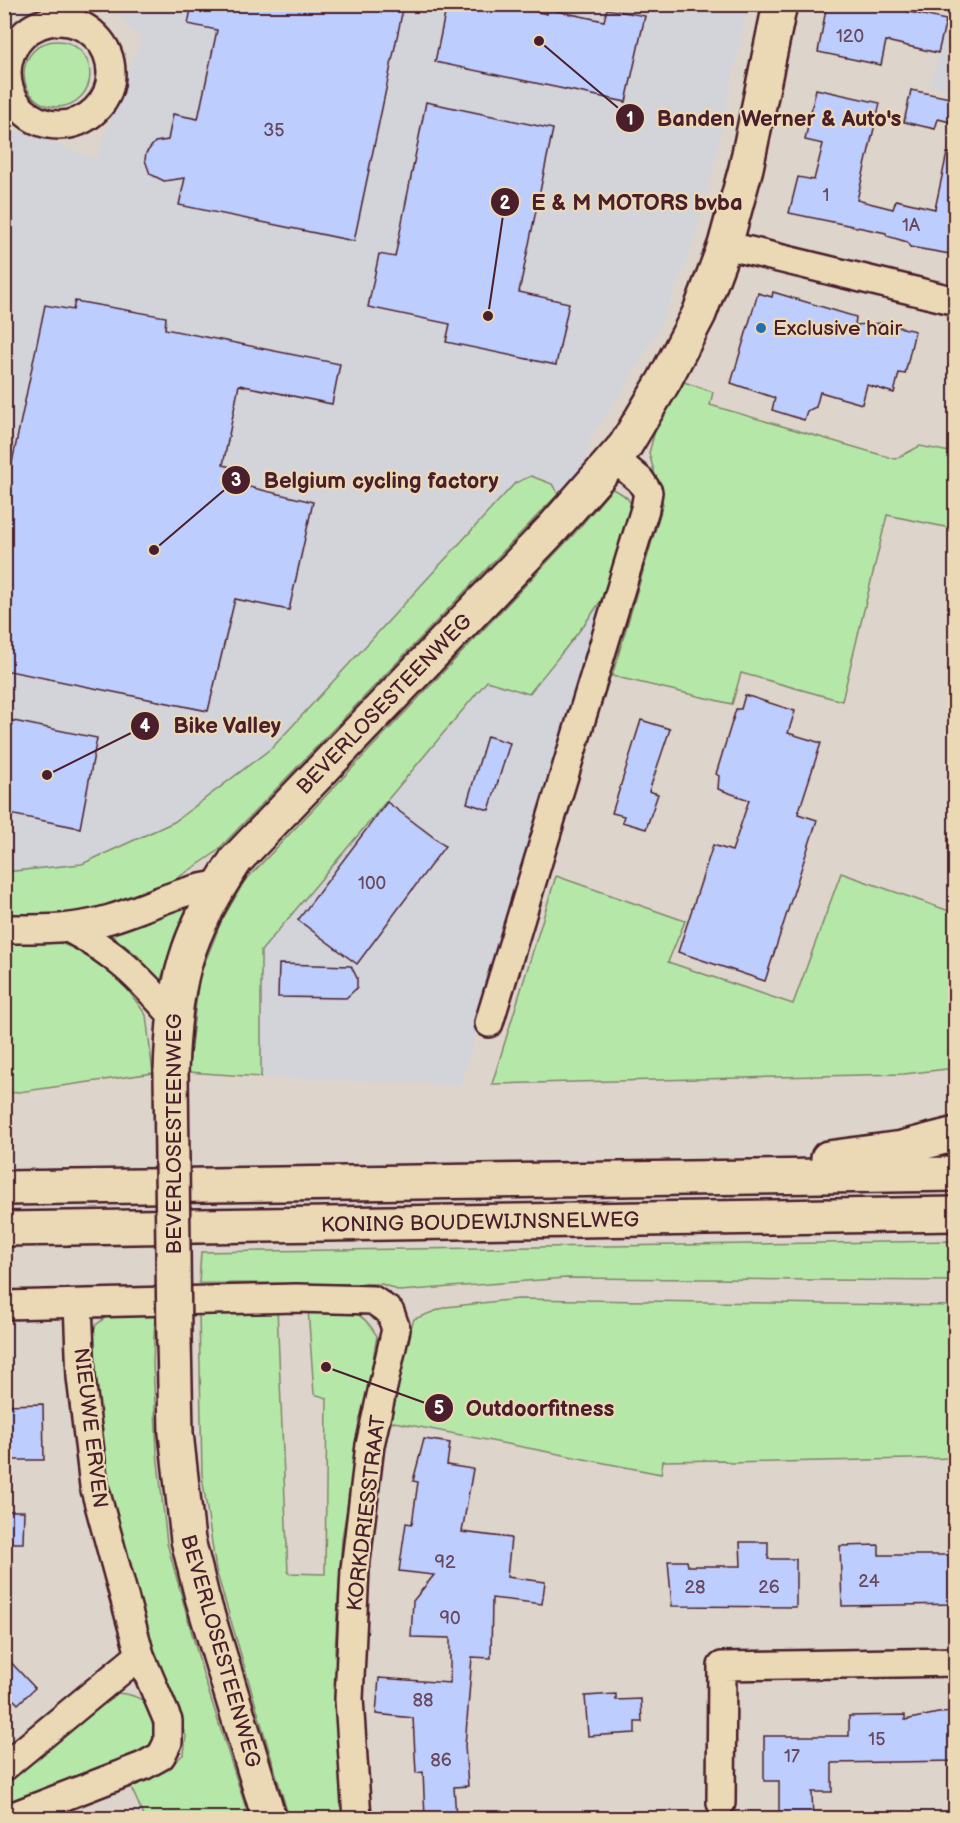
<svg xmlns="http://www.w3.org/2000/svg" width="960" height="1823" viewBox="0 0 960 1823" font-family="'Balsamiq Sans',sans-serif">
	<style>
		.built { fill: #d3d3da }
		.green { fill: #b5e8a8; stroke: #80846a; stroke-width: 1.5 }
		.building { fill: #bdcdfd; stroke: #4a1f2b; stroke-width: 1.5 }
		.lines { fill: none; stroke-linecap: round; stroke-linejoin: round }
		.minor-casing { stroke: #4a1f2b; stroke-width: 32 }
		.tertiary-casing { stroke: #4a1f2b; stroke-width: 38 }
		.motorway-casing { stroke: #4a1f2b; stroke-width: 38 }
		.minor { stroke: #ebd9b6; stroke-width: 27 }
		.tertiary { stroke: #ebd9b6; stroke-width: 33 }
		.motorway { stroke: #ebd9b6; stroke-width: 33 }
		.tertiary-bridge-casing { stroke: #4a1f2b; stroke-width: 38; stroke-linecap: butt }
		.tertiary-bridge { stroke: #ebd9b6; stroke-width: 33 }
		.poi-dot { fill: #1f6fb2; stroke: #ebd9b6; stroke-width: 2 }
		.labels { text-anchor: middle; stroke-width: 4.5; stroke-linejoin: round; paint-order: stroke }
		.number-label { font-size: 18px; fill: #674a60 }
		.poi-label { font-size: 21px; fill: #4a1f2b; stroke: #ebd9b6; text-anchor: start }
		.street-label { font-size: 21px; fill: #4a1f2b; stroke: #ebd9b6 }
		.leader { fill: none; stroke: #4a1f2b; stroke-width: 2 }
		.callout-dot { fill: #4a1f2b; stroke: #ebd9b6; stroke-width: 2 }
		.mark-label { font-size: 18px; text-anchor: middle; font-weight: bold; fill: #fff }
		.callout-label { font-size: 22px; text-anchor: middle; font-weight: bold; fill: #4a1f2b; stroke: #ebd9b6; stroke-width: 4.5; stroke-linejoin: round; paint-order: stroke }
	</style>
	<rect width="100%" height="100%" fill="#ddd5cb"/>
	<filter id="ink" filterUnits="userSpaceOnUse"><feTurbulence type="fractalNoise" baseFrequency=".0167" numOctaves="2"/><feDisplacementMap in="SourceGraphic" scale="12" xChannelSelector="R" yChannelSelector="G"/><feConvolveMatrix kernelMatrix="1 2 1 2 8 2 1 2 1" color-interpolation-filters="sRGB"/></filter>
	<g filter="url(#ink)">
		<g class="built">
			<polygon points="111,5 748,5 710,185 687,260 659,328 626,385 591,436 585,464 558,494 552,484 515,483 273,747 174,822 82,864 5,872 4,126 96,159 141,38 122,21"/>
			<polygon points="903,5 955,5 955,91 931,85 947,15"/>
			<polygon points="605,594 461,1085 261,1077 261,951 487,681 529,694"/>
		</g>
		<g class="green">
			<circle cx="57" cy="74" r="33"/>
			<polygon points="684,382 713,392 710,405 895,459 920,446 955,453 955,529 887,515 842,701 741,673 732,704 612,676 663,504 649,453 656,427"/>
			<path d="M531,476l21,8 6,10 -343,359c-34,24 -85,57 -128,61 -27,2 -55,1 -82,1v-43l77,-8 92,-42 99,-75 242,-264z"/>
			<path d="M612,489c7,3 14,6 18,13 9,18 -15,76 -25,92 -20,34 -52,68 -76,100l-42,-13 -226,270v126l-73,-5 11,-95 22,-55 23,-40 329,-347z"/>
			<polygon points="841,873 955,913 955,1068 904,1074 492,1084 556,876 685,921 668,962 793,1004"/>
			<polygon points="189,902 174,937 160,983 138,956 109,933"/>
			<polygon points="5,941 60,943 93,956 115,972 146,1015 153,1073 5,1094"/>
			<polygon points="955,1241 955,1281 566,1278 400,1291 382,1284 199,1283 201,1252"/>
			<polygon points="518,1299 955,1306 955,1458 730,1463 723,1460 663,1461 661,1474 389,1421 404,1348 414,1319 446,1307"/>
			<path d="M277,1308l11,265 37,1 2,-176 -13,-4 -6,-86c34,2 50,-5 69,28l-35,202 -7,113 9,167h-55l-73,-248 -14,-95 -3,-164z"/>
			<polygon points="110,1314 155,1316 153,1362 157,1453 167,1543 204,1677 249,1818 145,1818 129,1783 169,1767 184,1754 186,1736 146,1642 102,1483 92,1335 96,1325"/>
			<path d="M115,1693c36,1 49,25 35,57l-145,60v-28l97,-83z"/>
		</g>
		<g class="building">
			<polygon points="192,4 404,4 354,241 179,205 185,178 164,181 150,174 145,160 146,153 155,142 168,140 173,114 198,119 217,30 188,24"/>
			<polygon points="447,4 503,4 547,14 547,9 604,21 607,9 645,16 626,102 435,62"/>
			<polygon points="827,4 873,4 946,20 938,53 886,41 881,65 818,52"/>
			<polygon points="816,89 880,103 857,200 893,209 896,200 935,209 947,153 956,154 956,255 910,247 907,242 887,236 886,233 789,213 798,177 814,180 823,144 805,140"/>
			<polygon points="911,90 955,99 950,122 938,119 935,129 904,122"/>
			<polygon points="426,102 553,129 519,292 569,303 556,365 446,342 450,324 368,307 379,254 395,257"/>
			<polygon points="773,292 856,317 855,325 883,323 915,331 905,374 899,373 894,393 867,385 862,404 820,392 816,407 807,411 804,420 772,410 775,398 731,383 758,293 772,297"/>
			<polygon points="75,301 166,317 165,329 340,364 332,404 239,385 223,465 239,469 236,484 313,502 289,610 235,599 208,711 4,670 4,501 45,305 73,310"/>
			<polygon points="745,695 795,711 788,733 821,743 798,814 817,820 765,981 678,952 713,845 732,851 749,800 718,789 719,776 716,774 736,709 741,709"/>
			<polygon points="4,719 97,738 80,828 4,813"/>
			<polygon points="641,720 670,729 649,791 658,794 646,829 622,822 624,816 612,813"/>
			<polygon points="487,736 510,743 489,810 467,803"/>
			<polygon points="387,802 445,846 357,964 298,920"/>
			<polygon points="279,964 351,966 357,978 357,988 346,998 278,997"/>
			<polygon points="43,1404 44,1460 4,1460 4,1405"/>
			<polygon points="424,1439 450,1443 447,1465 473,1469 462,1532 511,1538 507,1577 545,1582 542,1604 492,1598 491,1658 472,1657 465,1746 468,1786 454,1787 456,1818 425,1818 423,1772 416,1773 413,1718 376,1714 379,1678 450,1683 450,1638 411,1637 413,1601 434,1575 399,1571 406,1523 412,1524 418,1482 413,1481"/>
			<polygon points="4,1511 24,1511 23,1543 5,1543"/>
			<polygon points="740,1542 768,1542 768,1559 796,1559 796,1607 672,1606 668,1561 687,1561 688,1566 741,1566"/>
			<polygon points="879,1545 879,1555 956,1555 956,1604 842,1606 840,1546"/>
			<polygon points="4,1655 35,1688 18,1704 4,1690"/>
			<polygon points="616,1694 616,1700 641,1699 642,1722 635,1722 635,1733 588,1736 585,1696"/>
			<polygon points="956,1712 956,1761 832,1763 832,1792 812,1792 813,1818 779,1818 779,1781 764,1781 764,1736 849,1736 849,1716 905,1715 905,1720 938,1713"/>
		</g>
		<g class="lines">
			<g class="minor-casing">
				<g id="minor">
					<circle cx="59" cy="73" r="52"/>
					<polyline points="725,245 956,301"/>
					<path d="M4,929c37,0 70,1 106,-10 37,-11 71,-30 109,-34"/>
					<path d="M70,929c44,23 70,49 102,86"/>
					<polyline points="489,1023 645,509 648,492 640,480 615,459"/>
					<polyline points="4,1305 296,1298 373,1300 390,1312 396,1329 370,1445 355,1569 349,1699 357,1818"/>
					<polyline points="4,1767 140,1655"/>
					<polyline points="721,1803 722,1666 956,1662"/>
					<polyline points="8,1818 143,1766 161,1756 168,1742 168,1721 140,1655 94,1486 81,1377 78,1304"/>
				</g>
			</g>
			<g class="tertiary-casing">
				<g id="tertiary">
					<path d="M171,1072c3,-90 14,-136 65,-212l317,-332 72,-82 39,-65 35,-67 26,-69 21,-77 34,-164"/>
					<polyline points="174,1340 176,1433 188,1540 202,1597 269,1818"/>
				</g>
			</g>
			<g class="motorway-casing">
				<g id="motorway">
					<polyline points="828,1158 902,1148 956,1134"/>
					<polyline points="4,1188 956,1174"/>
					<polyline points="4,1229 956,1214"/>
				</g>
			</g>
			<use href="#minor" class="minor"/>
			<use href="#tertiary" class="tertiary"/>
			<use href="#motorway" class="motorway"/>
			<g class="tertiary-bridge-casing">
				<polyline id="tertiary-bridge" points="171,1072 174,1340"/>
			</g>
			<use href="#tertiary-bridge" class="tertiary-bridge"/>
		</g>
	</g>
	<circle class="poi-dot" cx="761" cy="328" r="6"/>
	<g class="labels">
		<g class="number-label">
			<text x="850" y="42">120</text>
			<text x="274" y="136">35</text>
			<text x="826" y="201">1</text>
			<text x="911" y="231">1A</text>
			<text x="372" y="889">100</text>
			<text x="445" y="1568">92</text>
			<text x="869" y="1587">24</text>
			<text x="695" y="1593">28</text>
			<text x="769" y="1593">26</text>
			<text x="450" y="1624">90</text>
			<text x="423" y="1706">88</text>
			<text x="877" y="1745">15</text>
			<text x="792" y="1762">17</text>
			<text x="441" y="1766">86</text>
		</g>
		<g class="poi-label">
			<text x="773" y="335">Exclusive hair</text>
		</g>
		<g class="street-label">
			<text transform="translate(384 704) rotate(-46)" y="7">BEVERLOSESTEENWEG</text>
			<text transform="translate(174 1134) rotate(-90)" y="7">BEVERLOSESTEENWEG</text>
			<text transform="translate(480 1222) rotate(-1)" y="7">KONING BOUDEWIJNSNELWEG</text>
			<text transform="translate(91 1428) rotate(83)" y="7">NIEUWE ERVEN</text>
			<text transform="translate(366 1513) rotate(-83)" y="7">KORKDRIESSTRAAT</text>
			<text transform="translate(221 1651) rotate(74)" y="7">BEVERLOSESTEENWEG</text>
		</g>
	</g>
	<path class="leader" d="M539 41L630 118M488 316L505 202M154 550L236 480M47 775L145 726M326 1367L439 1408"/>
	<g class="callout-dot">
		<circle cx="539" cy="41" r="6"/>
		<circle cx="488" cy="316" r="6"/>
		<circle cx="154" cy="550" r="6"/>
		<circle cx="47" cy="775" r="6"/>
		<circle cx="326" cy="1367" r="6"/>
		<circle cx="630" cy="118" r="15"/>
		<circle cx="505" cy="202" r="15"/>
		<circle cx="236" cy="480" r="15"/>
		<circle cx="145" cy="726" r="15"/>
		<circle cx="439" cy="1408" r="15"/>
	</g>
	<g class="mark-label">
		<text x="630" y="125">1</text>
		<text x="505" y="209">2</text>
		<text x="236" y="486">3</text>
		<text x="145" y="732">4</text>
		<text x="439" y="1414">5</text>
	</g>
	<g class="callout-label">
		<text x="779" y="126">Banden Werner &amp; Auto's</text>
		<text x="637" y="210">E &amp; M MOTORS bvba</text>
		<text x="381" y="488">Belgium cycling factory</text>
		<text x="227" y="733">Bike Valley</text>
		<text x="540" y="1416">Outdoorfitness</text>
	</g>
	<rect width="960" height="1823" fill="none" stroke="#ebd9b6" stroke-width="24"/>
	<rect x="12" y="12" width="936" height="1799" fill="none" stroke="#4a1f2b" stroke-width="2" filter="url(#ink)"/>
</svg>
